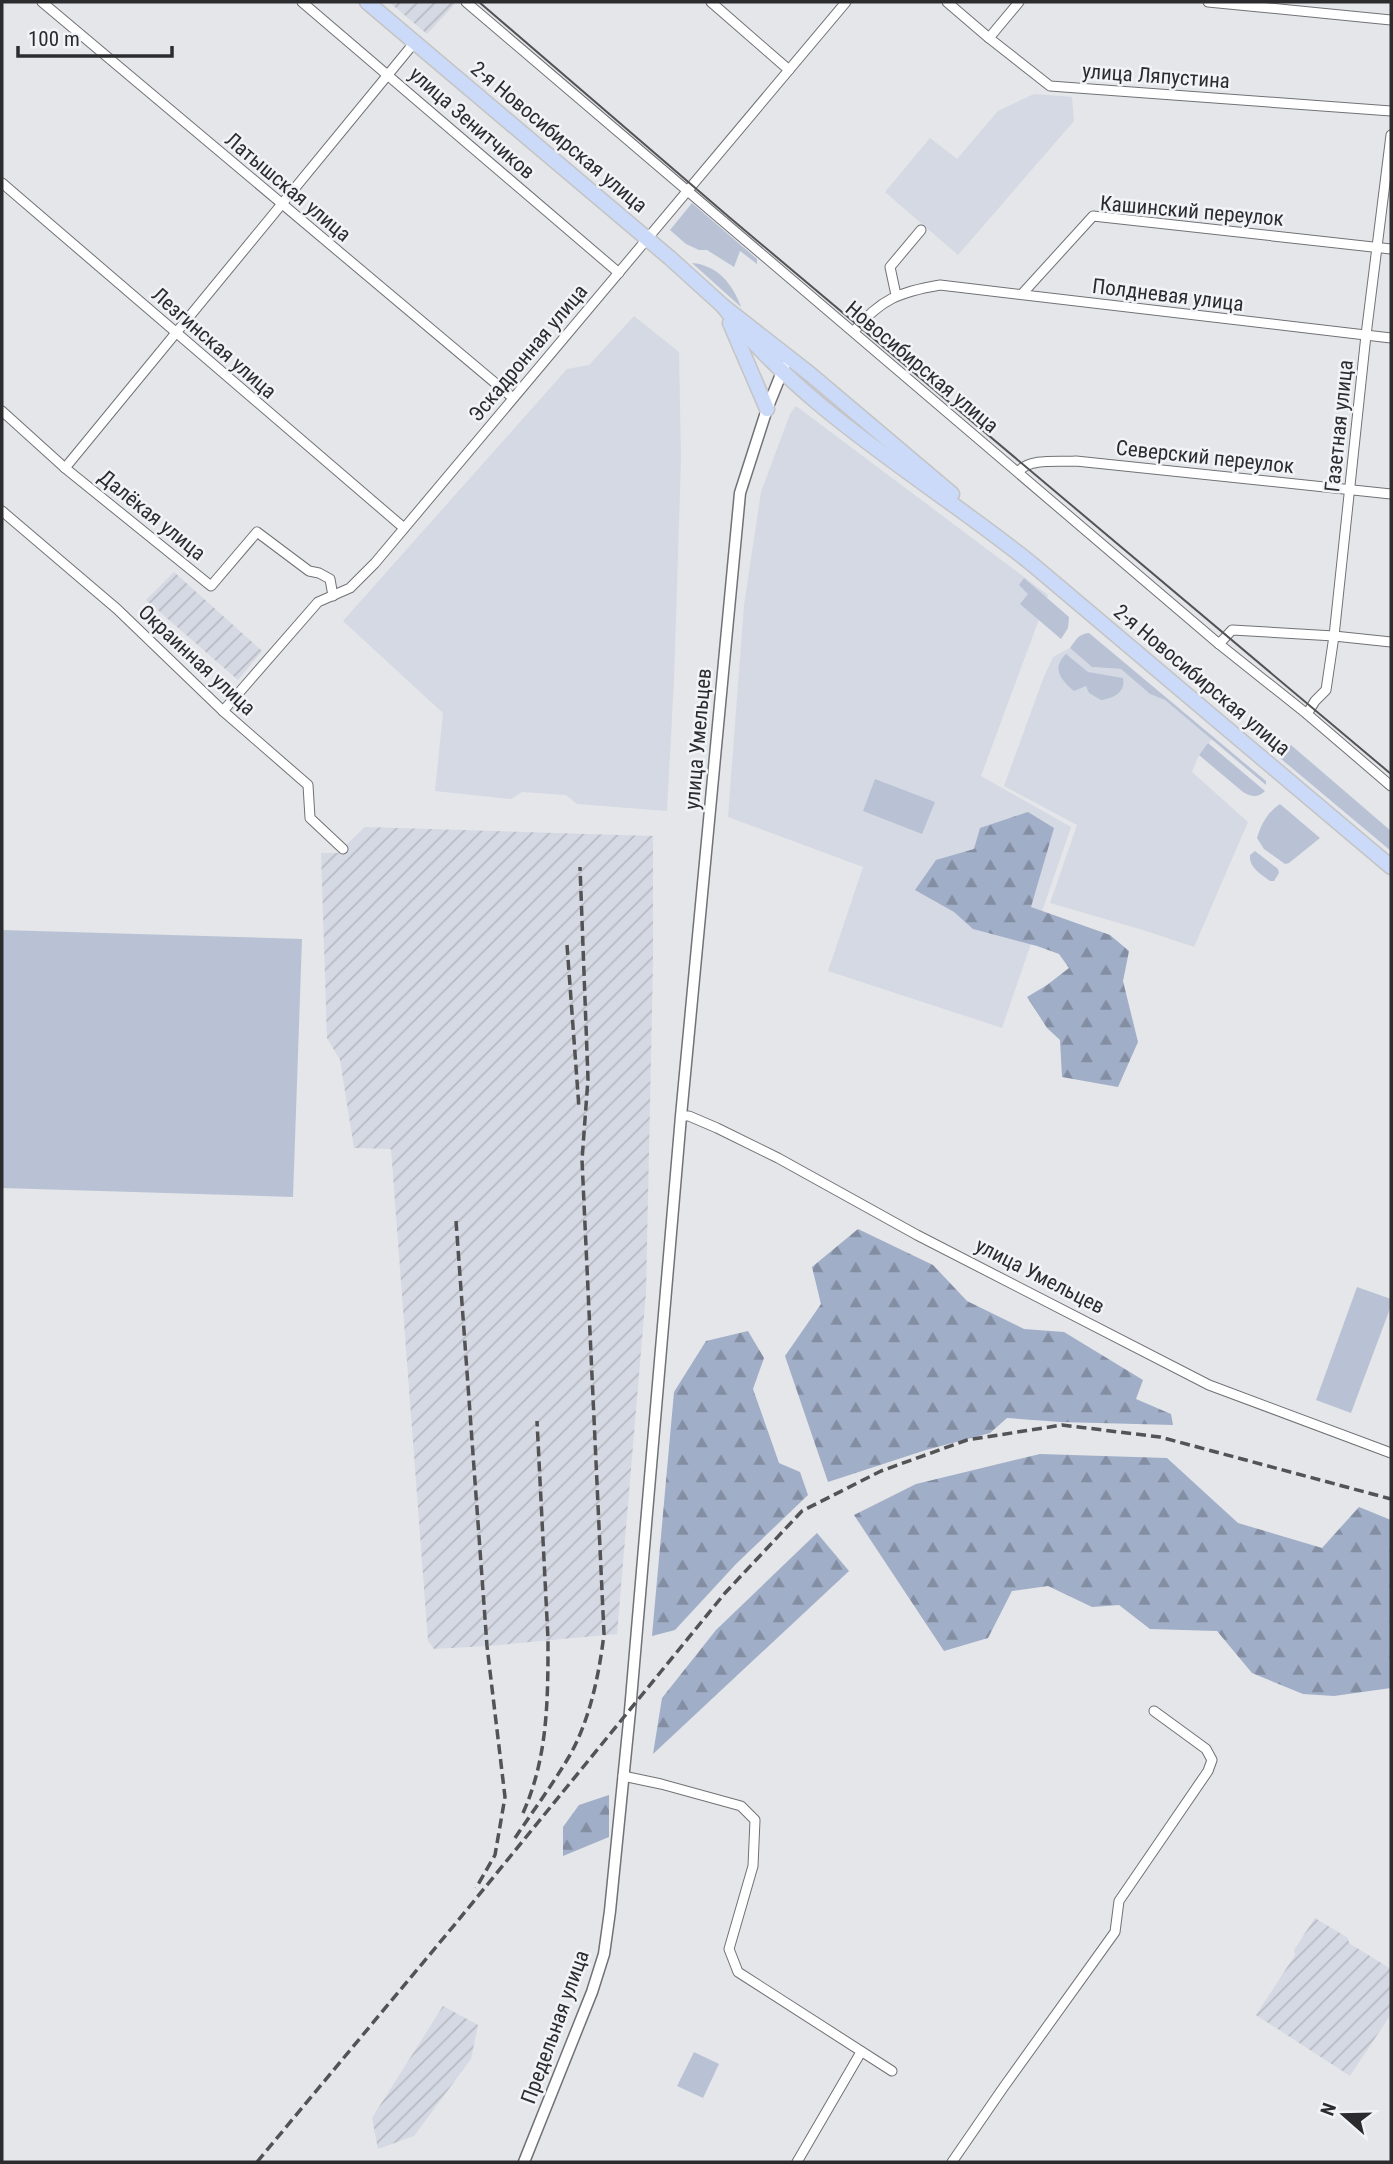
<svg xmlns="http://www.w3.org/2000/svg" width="1393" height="2164" viewBox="0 0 1393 2164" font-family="'Roboto Condensed',sans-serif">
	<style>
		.built { fill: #d5d9e3 }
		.industrial { fill: url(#industrial-furrows) }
		.green { fill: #b9c2d5 }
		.forest { fill: url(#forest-firs) }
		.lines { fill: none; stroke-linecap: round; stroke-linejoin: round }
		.minor-casing { stroke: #707275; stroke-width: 11 }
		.tertiary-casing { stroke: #707275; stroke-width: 13 }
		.primary-casing { stroke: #c4c4c4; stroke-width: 17 }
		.minor { stroke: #fff; stroke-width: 9 }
		.tertiary { stroke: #fff; stroke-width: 10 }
		.primary { stroke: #cbdaf8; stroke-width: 14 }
		.tram { stroke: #535355; stroke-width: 2 }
		.rail { stroke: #535355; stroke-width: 3.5; stroke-dasharray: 10 5; stroke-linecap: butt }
		.labels { text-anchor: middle; stroke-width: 5; stroke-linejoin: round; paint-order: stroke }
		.street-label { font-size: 21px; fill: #2c2c2e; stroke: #f2f3f7 }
	</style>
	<defs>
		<pattern id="industrial-furrows" width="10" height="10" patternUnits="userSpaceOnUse" patternTransform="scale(1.75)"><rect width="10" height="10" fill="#d5d9e3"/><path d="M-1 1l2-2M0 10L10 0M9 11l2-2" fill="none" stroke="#b7bac3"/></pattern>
		<pattern id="forest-firs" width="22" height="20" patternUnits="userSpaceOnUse" patternTransform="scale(1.75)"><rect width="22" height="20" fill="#a1aec8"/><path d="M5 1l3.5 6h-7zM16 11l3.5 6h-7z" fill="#838ea3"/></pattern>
	</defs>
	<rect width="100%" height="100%" fill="#e4e6e9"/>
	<g class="built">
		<polygon points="1034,94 1072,97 1074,121 958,255 885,192 930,138 957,159 998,111"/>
		<polygon points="634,316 679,352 681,459 674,680 667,811 577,804 566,795 522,792 511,799 435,791 443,713 343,621 567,369 589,365"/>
		<polygon points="796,406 1048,595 981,776 1071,827 1002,1028 828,971 863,867 728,817 744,605 761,492 790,414"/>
		<polygon points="1070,648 1092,667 1121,669 1150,694 1165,700 1212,739 1199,755 1192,772 1248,822 1194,947 1143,930 1050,903 1077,825 1004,786 1043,679 1053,657"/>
	</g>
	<g class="industrial">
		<polygon points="389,2 453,2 455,4 427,34"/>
		<polygon points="174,572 262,651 238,680 146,600"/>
		<polygon points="365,827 653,836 653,963 646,1292 617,1634 487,1646 434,1649 428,1641 391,1149 354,1148 340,1060 327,1038 321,853 338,853"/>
		<polygon points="1315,1918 1348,1938 1349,1943 1391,1969 1391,2014 1350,2076 1256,2015 1295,1955 1294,1950"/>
		<polygon points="443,2006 478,2025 471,2059 414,2136 378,2149 372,2118"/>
	</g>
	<g class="green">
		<polygon points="692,203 757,259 757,264 740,251 734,267 707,250 699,250 686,244 670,230"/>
		<path d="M692,263c26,2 41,22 49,44z"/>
		<polygon points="1024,578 1069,617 1068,628 1061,639 1020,604 1028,594 1019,585"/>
		<path d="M1089,633l177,148v4l-101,-85 -15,-6 -29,-25 -29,-2 -22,-19c6,-8 8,-14 19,-15z"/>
		<path d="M1066,654l22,18 35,6c3,14 -10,21 -22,22l-12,-7 -3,-7 -12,5c-13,-11 -23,-23 -8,-37z"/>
		<path d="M1208,743l57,48c-7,7 -13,6 -22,1l-44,-37z"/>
		<polygon points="1291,745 1391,831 1391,851 1280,758"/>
		<polygon points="875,779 935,802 922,834 863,811"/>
		<path d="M1280,804l40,34 -31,25 -4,1 -21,-15 -7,-11c4,-14 11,-26 23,-34z"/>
		<path d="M1255,851l23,18 1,4 -5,8h-4c-9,-7 -21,-13 -20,-26z"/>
		<polygon points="2,930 302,939 293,1197 2,1188"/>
		<polygon points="1357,1287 1391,1299 1391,1306 1351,1413 1316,1400"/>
		<polygon points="694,2052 719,2064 703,2098 677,2086"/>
	</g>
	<g class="forest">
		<polygon points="1028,812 1054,828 1031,907 1110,935 1129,951 1123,981 1138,1042 1118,1087 1062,1077 1060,1040 1047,1028 1027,997 1047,985 1069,968 1059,954 1037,946 973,929 954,912 915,890 936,860 974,849 980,828"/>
		<polygon points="858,1229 933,1265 967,1301 1024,1329 1064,1332 1143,1380 1136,1399 1171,1414 1173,1425 1061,1422 1007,1418 990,1433 926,1450 828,1482 785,1356 821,1304 812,1267"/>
		<polygon points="748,1331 764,1358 753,1389 779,1463 800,1472 808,1495 736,1564 675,1630 652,1636 674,1392 706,1341"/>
		<polygon points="1040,1454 1167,1458 1238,1523 1322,1548 1359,1507 1391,1520 1391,1688 1334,1696 1303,1694 1252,1673 1217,1631 1150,1629 1119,1605 1092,1607 1048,1586 1012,1591 988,1638 944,1651 854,1515 916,1484"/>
		<polygon points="817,1533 849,1571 653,1754 662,1698 716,1630"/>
		<polygon points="609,1795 609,1837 563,1856 563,1827 579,1805"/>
	</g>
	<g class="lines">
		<g class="minor-casing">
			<g id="minor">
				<polyline points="42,2 513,398"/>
				<polyline points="302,2 619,273"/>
				<polyline points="466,2 1219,644 1232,630 1334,636 1391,642"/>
				<polyline points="711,2 789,70"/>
				<polyline points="947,2 989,38 1050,86 1391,111"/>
				<polyline points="1208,2 1391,20"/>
				<polyline points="989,38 1019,2"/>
				<polyline points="2,183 404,528"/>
				<polyline points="1022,294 1093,216 1391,249"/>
				<polyline points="896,295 890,267 921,230"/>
				<path d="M854,331c27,-32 45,-39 86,-46l451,53"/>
				<polyline points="2,411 65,468 211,586 257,532 309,571 319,573 330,579 333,596"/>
				<polyline points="65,468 414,43"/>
				<path d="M1019,471c11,-13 39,-9 57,-10l315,33"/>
				<polyline points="2,511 117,609 223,711 308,785 310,818 343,849"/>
				<polyline points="1219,644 1307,714 1391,786"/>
				<polyline points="223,711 318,602 350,588 375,563 846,2"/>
				<polyline points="1307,714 1315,701 1326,690 1334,636 1366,335 1391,135"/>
				<polyline points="681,1116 689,1116 717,1128 778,1158 917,1235 1209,1385 1391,1453"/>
				<polyline points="623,1776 661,1784 741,1806 755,1820 753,1866 729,1949 738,1972 892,2071"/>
				<polyline points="797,2162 861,2052"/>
				<polyline points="952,2162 1003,2088 1115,1932 1119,1901 1208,1771 1212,1760 1206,1749 1154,1711"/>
			</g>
		</g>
		<g class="tertiary-casing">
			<polyline id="tertiary" points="524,2162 592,1992 604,1954 610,1911 630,1711 681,1116 740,493 767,409 784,367"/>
		</g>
		<g class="primary-casing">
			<g id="primary">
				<polyline points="367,2 670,258 723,306 810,374 952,494"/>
				<path d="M723,306c81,106 206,175 309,258l359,303"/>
				<polyline points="730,323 767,409"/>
			</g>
		</g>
		<use href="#minor" class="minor"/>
		<use href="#tertiary" class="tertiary"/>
		<use href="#primary" class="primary"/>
		<polyline class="tram" points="479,2 729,217 1391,774"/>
		<g class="rail">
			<polyline points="567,945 579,1108"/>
			<polyline points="456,1221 487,1646 505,1797 495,1855 476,1888"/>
			<path d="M523,1813c25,-56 25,-113 25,-174l-11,-218"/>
			<path d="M515,1838c18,-27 38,-54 55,-83 20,-36 29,-80 34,-121l-22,-474 6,-81 -8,-212"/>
			<polyline points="257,2162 456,1923 725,1593 802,1511 881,1471 967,1440 1062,1425 1160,1437 1391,1499"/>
		</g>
	</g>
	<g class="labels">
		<g class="street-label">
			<text transform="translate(1156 76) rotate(4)" y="7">улица Ляпустина</text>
			<text transform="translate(472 123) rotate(41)" y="7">улица Зенитчиков</text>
			<text transform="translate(559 137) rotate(40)" y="7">2-я Новосибирская улица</text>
			<text transform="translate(288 187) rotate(40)" y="7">Латышская улица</text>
			<text transform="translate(1192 211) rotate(5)" y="7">Кашинский переулок</text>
			<text transform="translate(1168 295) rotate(7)" y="7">Полдневая улица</text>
			<text transform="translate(214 343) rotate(41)" y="7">Лезгинская улица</text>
			<text transform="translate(528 353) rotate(-50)" y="7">Эскадронная улица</text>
			<text transform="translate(922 367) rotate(40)" y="7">Новосибирская улица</text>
			<text transform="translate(1339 426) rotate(-84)" y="7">Газетная улица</text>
			<text transform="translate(1205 457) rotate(6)" y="7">Северский переулок</text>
			<text transform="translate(152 515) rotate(39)" y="7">Далёкая улица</text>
			<text transform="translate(197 660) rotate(43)" y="7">Окраинная улица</text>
			<text transform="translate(1202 680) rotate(40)" y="7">2-я Новосибирская улица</text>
			<text transform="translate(698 739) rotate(-85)" y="7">улица Умельцев</text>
			<text transform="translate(1040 1276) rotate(27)" y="7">улица Умельцев</text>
			<text transform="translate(555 2027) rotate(-70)" y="7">Предельная улица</text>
		</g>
	</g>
	<rect width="1393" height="2164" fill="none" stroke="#2c2c2e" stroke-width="7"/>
	<g transform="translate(1344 2115) rotate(290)" stroke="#f2f3f7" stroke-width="5" paint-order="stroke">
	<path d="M0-5L12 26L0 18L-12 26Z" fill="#2c2c2e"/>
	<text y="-10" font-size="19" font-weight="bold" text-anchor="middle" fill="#2c2c2e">N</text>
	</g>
	<path d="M18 46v10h154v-10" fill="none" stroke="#2c2c2e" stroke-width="3.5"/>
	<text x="28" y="46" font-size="21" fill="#2c2c2e" stroke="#f2f3f7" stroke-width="5" paint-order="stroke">100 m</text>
</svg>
